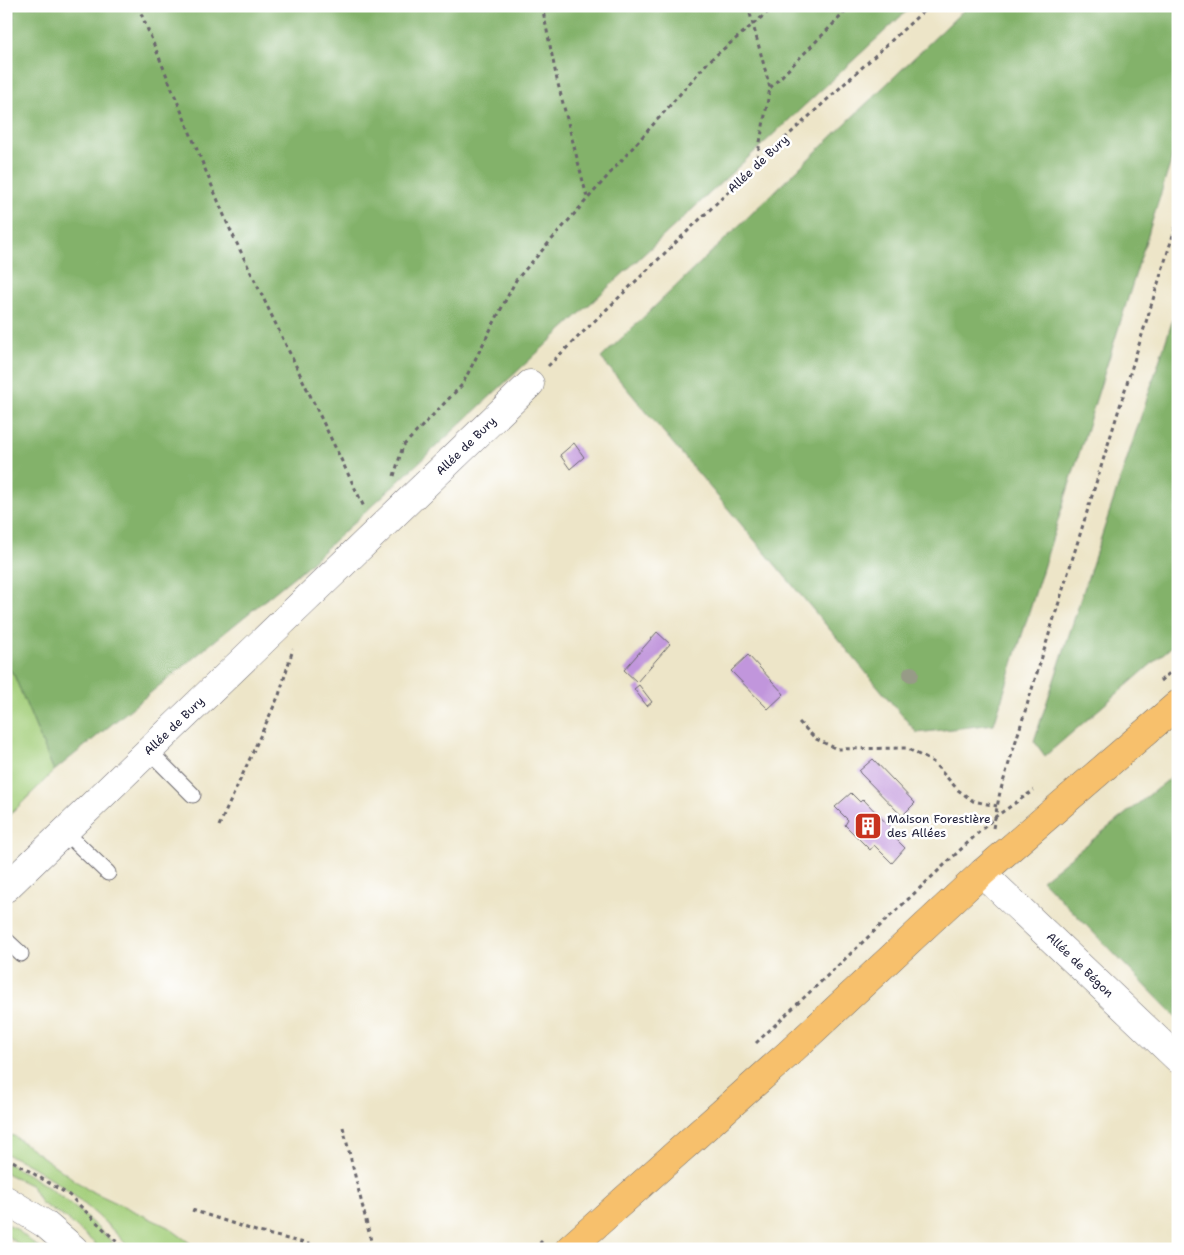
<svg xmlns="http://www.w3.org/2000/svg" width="1184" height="1255" viewBox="0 0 1184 1255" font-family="'Shantell Sans',sans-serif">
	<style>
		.green { fill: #a4cf7b; stroke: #63785b }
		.forest { fill: #83b26b; stroke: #526a53 }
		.building { fill: #c196dc }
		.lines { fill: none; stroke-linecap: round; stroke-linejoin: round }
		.service-casing { stroke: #69666c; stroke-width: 17 }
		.minor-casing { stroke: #69666c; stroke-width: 29 }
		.tertiary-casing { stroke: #69666c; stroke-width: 29 }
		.primary-casing { stroke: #69666c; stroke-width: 29 }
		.path { stroke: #69666c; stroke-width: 3; stroke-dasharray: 4 4; stroke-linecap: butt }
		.service { stroke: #fff; stroke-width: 15 }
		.minor { stroke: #fff; stroke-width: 28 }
		.tertiary { stroke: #fff; stroke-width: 28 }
		.primary { stroke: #f7c06c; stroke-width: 28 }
		.tree { fill: #979b87 }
		.labels { text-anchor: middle; stroke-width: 5; stroke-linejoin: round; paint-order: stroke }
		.street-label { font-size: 12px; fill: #22223b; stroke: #fff }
		.poi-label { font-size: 12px; fill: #22223b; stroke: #fff; text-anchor: start }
	</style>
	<rect width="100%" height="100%" fill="#fff"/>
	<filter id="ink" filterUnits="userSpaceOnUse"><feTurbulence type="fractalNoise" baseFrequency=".02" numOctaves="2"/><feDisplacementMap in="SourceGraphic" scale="10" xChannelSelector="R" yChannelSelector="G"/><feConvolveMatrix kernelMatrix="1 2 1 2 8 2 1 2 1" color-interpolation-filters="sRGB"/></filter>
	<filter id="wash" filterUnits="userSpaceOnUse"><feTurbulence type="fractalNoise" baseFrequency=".0096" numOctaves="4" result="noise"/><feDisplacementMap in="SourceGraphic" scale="20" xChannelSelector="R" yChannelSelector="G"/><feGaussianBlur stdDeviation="1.12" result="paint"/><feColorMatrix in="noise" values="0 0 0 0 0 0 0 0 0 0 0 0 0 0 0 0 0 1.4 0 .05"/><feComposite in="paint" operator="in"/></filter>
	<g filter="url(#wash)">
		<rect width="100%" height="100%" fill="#ede5c8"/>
		<g class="green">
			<polygon points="6,6 15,6 12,36 6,37"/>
			<polygon points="6,665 14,675 54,771 6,819"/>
			<path d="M6,1134l8,2 73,53 81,38 30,22h-68c-28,-34 -83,-79 -124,-95z"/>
			<path d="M6,1163c43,20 80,52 113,86h-18l-35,-31 -25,-15 -9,-17 -26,-13z"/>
			<polygon points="6,1224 14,1227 40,1249 25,1249 6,1235"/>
		</g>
		<g class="forest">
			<polygon points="15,6 912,6 307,566 54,771 14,675 6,665 6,180 10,177 6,171 6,37 12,36"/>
			<polygon points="968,6 1178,6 1178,139 994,724 917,733 601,358"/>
			<polygon points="1178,304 1178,641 1045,756 1034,741"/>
			<polygon points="1178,772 1178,1019 1042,880"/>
		</g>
		<g id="blocks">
			<g class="building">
				<polygon points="574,443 584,457 570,469 560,455"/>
				<polygon points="657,632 670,644 637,682 624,670"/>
				<polygon points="748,655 784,694 768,709 731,671"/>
				<polygon points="639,685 652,702 647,706 634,689"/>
				<polygon points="873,759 915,803 902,816 860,773 859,771"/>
				<polygon points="851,793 860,802 863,799 891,828 888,831 905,848 892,863 874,845 870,850 845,825 848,820 835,807"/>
			</g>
		</g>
	</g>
	<g filter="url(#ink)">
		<use href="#blocks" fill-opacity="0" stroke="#69666c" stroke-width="1"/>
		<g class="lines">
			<g class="service-casing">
				<g id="service">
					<polyline points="149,751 193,795"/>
					<polyline points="65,832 108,873"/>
					<polyline points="6,940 21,954"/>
				</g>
			</g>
			<g class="minor-casing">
				<g id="minor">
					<polyline points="982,873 1178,1059"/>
					<polyline points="6,888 530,384"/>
				</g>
			</g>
			<g class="tertiary-casing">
				<polyline id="tertiary" points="6,1200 45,1224 74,1249"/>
			</g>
			<g class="primary-casing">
				<polyline id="primary" points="569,1249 788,1054 982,873 1178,704"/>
			</g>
			<g class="path">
				<polyline points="138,6 228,225 364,507"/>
				<polyline points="542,6 557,80 587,197"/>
				<polyline points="748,6 770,88 756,164"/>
				<polyline points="770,88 851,6"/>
				<polyline points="548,366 756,165 929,6"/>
				<polyline points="394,476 403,446 462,385 516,280 709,61 775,6"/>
				<polyline points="1160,681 1178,666"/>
				<polyline points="799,722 816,739 837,749 906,748 933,762 958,790 973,801 997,806"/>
				<polyline points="219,826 279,695 293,649"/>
				<polyline points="993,828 1000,792 1178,219"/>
				<polyline points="756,1043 995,817 1034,790"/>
				<polyline points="343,1127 373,1249"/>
				<polyline points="6,1157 69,1195 124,1249"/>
				<polyline points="192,1210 259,1232 329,1249"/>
				<polyline points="534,1249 542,1241"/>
			</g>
			<use href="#service" class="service"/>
			<use href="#minor" class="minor"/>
			<use href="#tertiary" class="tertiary"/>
			<use href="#primary" class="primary"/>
		</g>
		<circle class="tree" cx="911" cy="674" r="8"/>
	</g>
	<defs>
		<g id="building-square" transform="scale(1.4375)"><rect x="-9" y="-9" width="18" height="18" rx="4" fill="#c8321e" stroke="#fff"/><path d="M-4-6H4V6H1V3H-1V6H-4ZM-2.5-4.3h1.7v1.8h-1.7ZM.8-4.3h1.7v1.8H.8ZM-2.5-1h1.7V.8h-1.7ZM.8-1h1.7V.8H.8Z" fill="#fff"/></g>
	</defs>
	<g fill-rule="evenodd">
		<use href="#building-square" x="868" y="826"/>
	</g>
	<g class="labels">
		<g class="street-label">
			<text transform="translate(758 164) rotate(-43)" y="4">Allée de Bury</text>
			<text transform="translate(466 446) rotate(-44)" y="4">Allée de Bury</text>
			<text transform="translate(174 726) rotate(-44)" y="4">Allée de Bury</text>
			<text transform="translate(1080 965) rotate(44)" y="4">Allée de Bégon</text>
		</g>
		<g class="poi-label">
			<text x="887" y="823">Maison Forestière<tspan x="887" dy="14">des Allées</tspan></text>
		</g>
	</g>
	<rect width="1184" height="1255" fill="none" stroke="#fff" stroke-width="25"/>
</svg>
